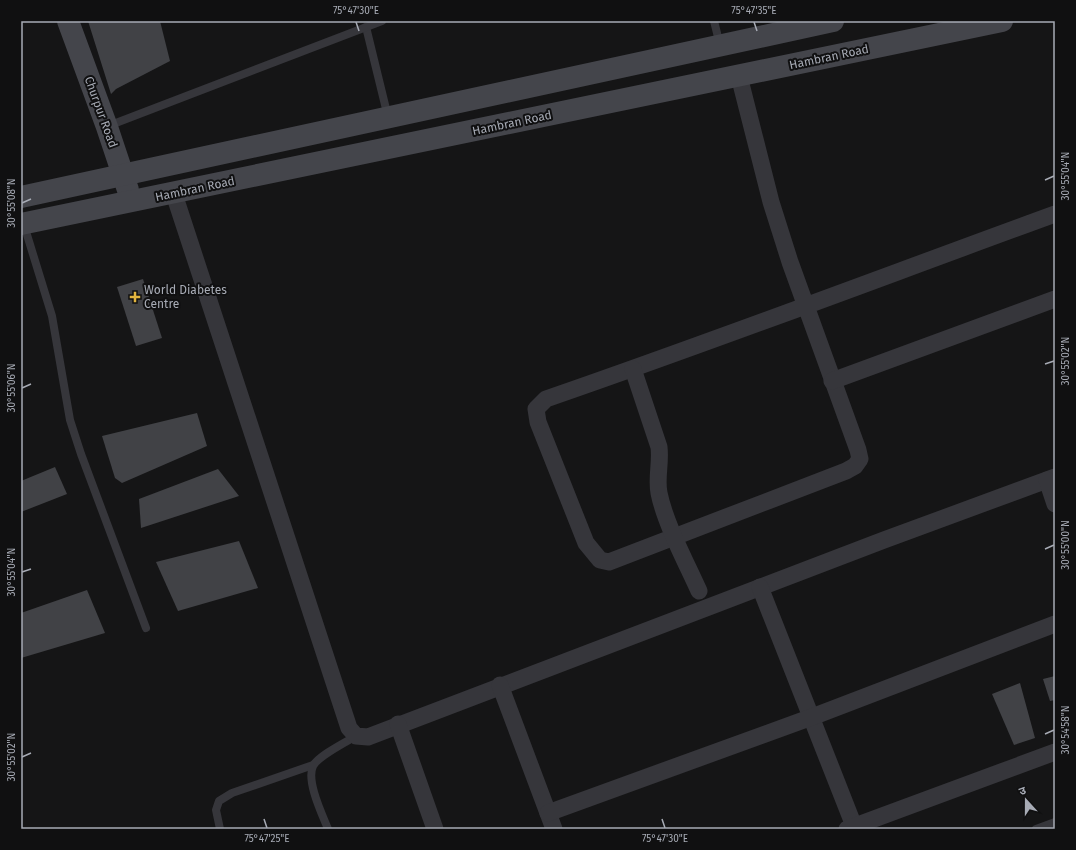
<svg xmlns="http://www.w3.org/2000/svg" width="1076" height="850" viewBox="0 0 1076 850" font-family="'Fira Sans','Noto Sans Devanagari',sans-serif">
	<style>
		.building { fill: #414246 }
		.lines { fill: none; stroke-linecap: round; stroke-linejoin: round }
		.lane { stroke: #36363b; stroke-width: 8 }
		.street { stroke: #36363b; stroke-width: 17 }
		.secondary { stroke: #44454b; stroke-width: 22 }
		.ticks { fill: none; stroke: #a7abb5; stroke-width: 1.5 }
		.poi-dot { fill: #e3b53f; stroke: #101011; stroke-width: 1.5 }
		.labels { text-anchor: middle; stroke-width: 4; stroke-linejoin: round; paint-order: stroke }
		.street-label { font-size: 12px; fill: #a7abb5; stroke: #101011 }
		.poi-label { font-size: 12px; fill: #a7abb5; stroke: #101011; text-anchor: start }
		.neatline { fill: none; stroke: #a7abb5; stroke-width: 1.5 }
		.ticks-label { font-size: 10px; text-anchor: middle; fill: #a7abb5 }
	</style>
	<rect width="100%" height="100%" fill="#151516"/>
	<g class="building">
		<polygon points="88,21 160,21 170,61 116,89 111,94"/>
		<polygon points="143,279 162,338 136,346 117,287"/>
		<polygon points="197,413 207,446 122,483 115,478 102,436"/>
		<polygon points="55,467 67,494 21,512 21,481"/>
		<polygon points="218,469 239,496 141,528 139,499"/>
		<polygon points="239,541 258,588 178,611 156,562"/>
		<polygon points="87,590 105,633 21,658 21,613"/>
		<polygon points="1055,676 1055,700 1050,701 1043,679"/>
		<polygon points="1020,683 1035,738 1014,745 992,694"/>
	</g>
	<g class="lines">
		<g class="lane">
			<polyline points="714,21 720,45"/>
			<polyline points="366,27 388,117"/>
			<polyline points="108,126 382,21"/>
			<polyline points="24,225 52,316 70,420 81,454 146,628"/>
			<polyline points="220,829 216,810 219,801 232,793 313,765"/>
			<path d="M328,829c-6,-15 -22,-48 -15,-63 5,-10 33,-24 43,-30"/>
			<polyline points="1036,829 1055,822"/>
		</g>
		<g class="street">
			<path d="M739,76l32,126 19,60 68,188 2,9 -5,7 -9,5 -237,91 -9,-2 -14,-17 -48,-121 -2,-13 10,-10c171,-59 339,-123 509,-185"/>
			<polyline points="174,194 349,728 356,736 368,737 884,540 1055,477"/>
			<path d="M633,369l26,78c2,16 -3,31 0,46 6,30 27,69 40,98"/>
			<polyline points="832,381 1055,299"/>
			<polyline points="1047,480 1055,504"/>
			<polyline points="760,587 854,826"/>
			<polyline points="500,685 554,829"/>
			<polyline points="398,724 435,829"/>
			<polyline points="548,813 812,717 1055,624"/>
			<polyline points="847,829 1055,752"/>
		</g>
		<g class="secondary">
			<polyline points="68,21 107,127 128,190"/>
			<polyline points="21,197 833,21"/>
			<polyline points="21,224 1002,21"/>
		</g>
	</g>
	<path class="ticks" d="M356,22l3,9M754,22l3,9M1045,180l9,-4M22,203l9,-4M1045,364l9,-3M22,388l9,-4M1045,549l9,-4M22,572l9,-3M1045,734l9,-4M22,757l9,-4M264,819l3,9M662,819l3,9"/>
	<path class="poi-dot" d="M133 291h4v4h4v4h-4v4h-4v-4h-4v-4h4z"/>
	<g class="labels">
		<g class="street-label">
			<text transform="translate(829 57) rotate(-12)" y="4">Hambran Road</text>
			<text transform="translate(101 112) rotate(70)" y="4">Churpur Road</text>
			<text transform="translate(512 123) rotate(-12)" y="4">Hambran Road</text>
			<text transform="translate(195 189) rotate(-12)" y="4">Hambran Road</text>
		</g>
		<g class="poi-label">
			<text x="144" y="294">World Diabetes<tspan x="144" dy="14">Centre</tspan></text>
		</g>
	</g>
	<rect width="1076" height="850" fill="none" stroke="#101011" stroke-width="44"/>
	<g transform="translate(1026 800) rotate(339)" stroke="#101011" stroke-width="3" paint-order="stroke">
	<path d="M0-3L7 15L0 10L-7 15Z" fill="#a7abb5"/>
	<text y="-6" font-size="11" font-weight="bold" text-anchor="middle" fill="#a7abb5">उ</text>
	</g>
	<rect x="22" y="22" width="1032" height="806" class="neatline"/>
	<g class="ticks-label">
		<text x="356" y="14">75°47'30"E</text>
		<text x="754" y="14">75°47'35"E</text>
		<text transform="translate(1065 176) rotate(-90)" y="4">30°55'04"N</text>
		<text transform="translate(11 203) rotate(-90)" y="4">30°55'08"N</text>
		<text transform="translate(1065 361) rotate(-90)" y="4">30°55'02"N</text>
		<text transform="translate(11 388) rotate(-90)" y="4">30°55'06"N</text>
		<text transform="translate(1065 545) rotate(-90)" y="4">30°55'00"N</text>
		<text transform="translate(11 572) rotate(-90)" y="4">30°55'04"N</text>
		<text transform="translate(1065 730) rotate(-90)" y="4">30°54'58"N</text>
		<text transform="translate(11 757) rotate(-90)" y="4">30°55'02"N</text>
		<text x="267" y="842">75°47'25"E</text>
		<text x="665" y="842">75°47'30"E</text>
	</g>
</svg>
